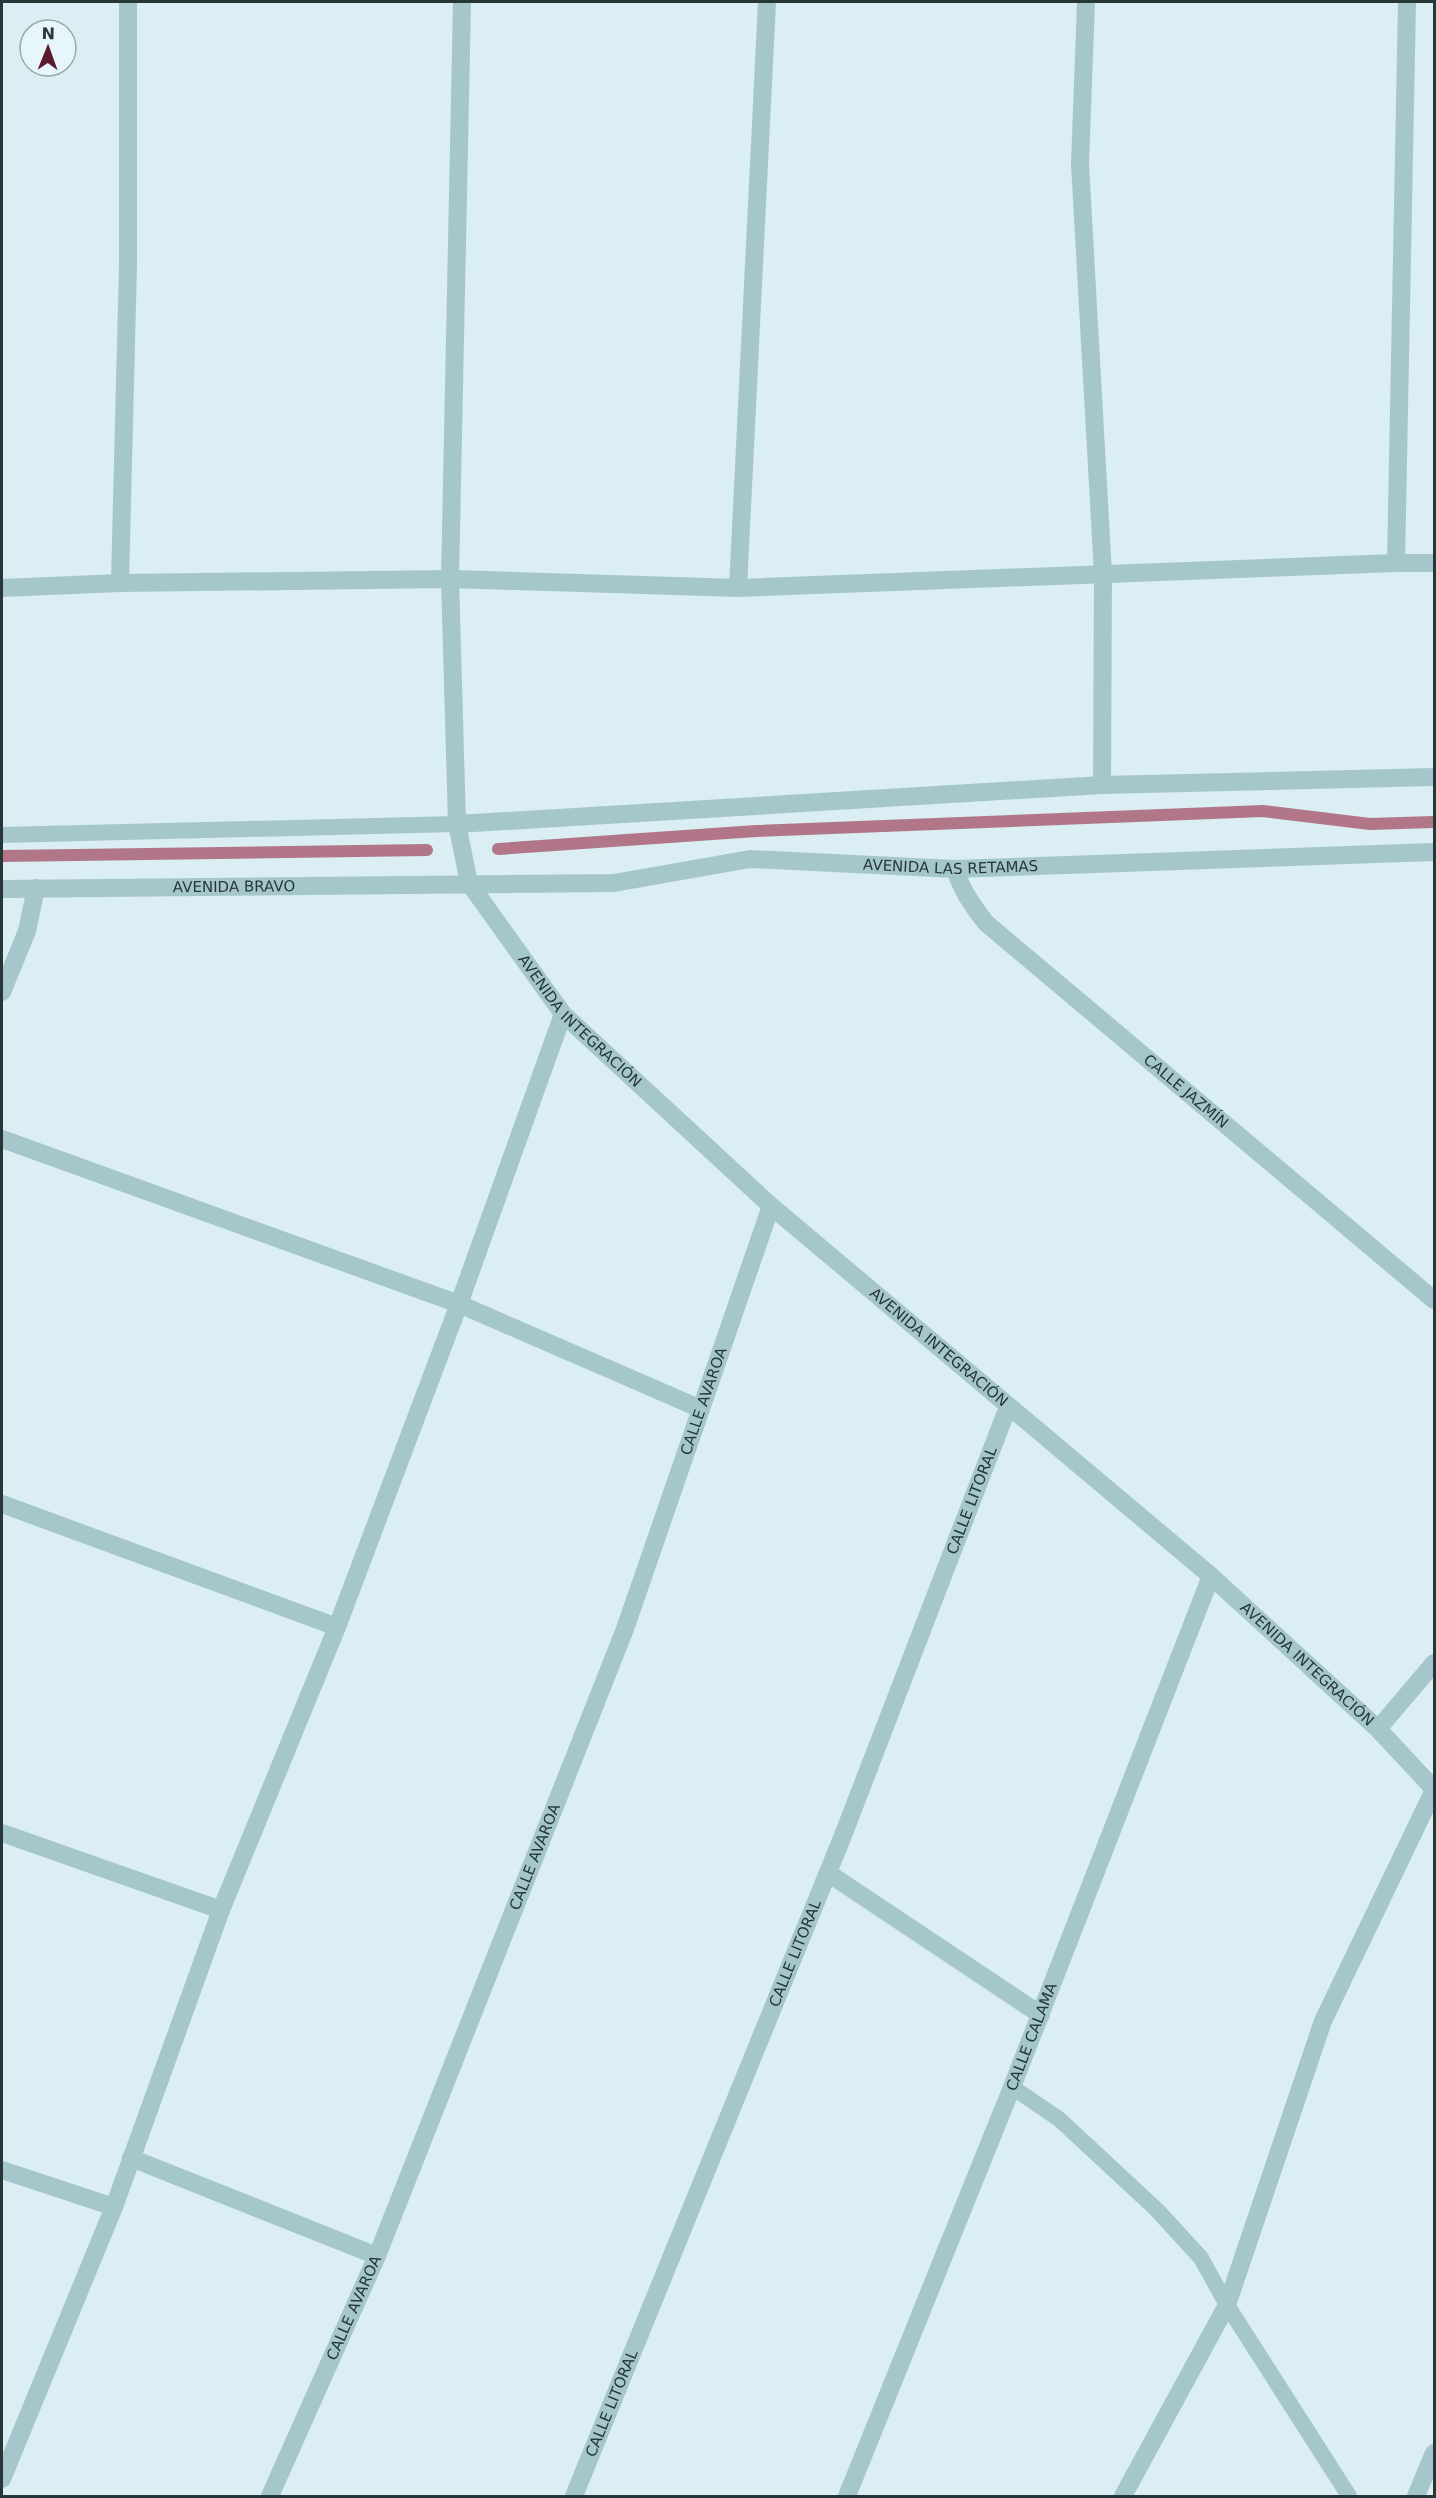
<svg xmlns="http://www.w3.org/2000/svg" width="1436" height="2498" viewBox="0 0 1436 2498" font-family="'DejaVu Sans',sans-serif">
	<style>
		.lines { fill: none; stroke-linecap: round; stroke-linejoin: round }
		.stream { stroke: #b17788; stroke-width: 12 }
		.lane { stroke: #a5c7cc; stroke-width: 16 }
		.street { stroke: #a5c7cc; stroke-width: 18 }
		.labels { text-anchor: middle; stroke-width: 4.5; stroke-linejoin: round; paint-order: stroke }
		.street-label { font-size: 15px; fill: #273737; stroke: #e6f6fa }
	</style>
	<rect width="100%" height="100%" fill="#daeef3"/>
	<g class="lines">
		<g class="stream">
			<polyline points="498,849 756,831 1263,811 1370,824 1434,822"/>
			<polyline points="2,856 427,850"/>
		</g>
		<g class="lane">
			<polyline points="2,835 457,824"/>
			<polyline points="1012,2087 1059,2119 1157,2210 1201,2258 1227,2305 1349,2496"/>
		</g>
		<g class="street">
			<path id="s1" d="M462,2l-12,577 7,245 12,59 94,131 208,192 440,370 167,153 56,60"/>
			<polyline points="1086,2 1080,164 1103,574 1102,785"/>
			<polyline points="1396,563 1407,2"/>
			<polyline points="120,583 128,264 128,2"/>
			<polyline points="2,588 120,583 450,579 738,588 1396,563 1434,563"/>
			<polyline points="738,588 767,2"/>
			<polyline points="457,824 1102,785 1434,777"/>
			<path id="s2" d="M955,869c7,22 17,36 31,54l448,377"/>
			<path id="s3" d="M2,889l612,-6 136,-24 205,10 479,-17"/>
			<polyline points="2,992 27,931 36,888"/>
			<polyline points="2,1139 459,1304 701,1409"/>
			<polyline points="2,1504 337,1627"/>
			<polyline points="1378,1729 1434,1663"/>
			<polyline points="2,1833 221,1910"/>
			<polyline points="828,1873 1041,2015"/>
			<polyline points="131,2158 377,2256"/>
			<polyline points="2,2170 114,2207"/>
			<polyline points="2,2479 114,2207 221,1910 337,1627 459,1304 563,1014"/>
			<path id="s4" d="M270,2496l107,-240 248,-627 146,-423"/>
			<path id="s5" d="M574,2496l268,-658 166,-431"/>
			<path id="s6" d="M847,2496l165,-409 199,-511"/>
			<polyline points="1123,2496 1227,2305 1323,2021 1434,1790"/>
			<polyline points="1416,2496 1434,2453"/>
		</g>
	</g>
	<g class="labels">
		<g class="street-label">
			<text dy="5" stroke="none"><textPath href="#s3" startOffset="951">AVENIDA LAS RETAMAS</textPath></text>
			<text dy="5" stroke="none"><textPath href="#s3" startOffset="232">AVENIDA BRAVO</textPath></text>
			<text dy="5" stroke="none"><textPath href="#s1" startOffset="1060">AVENIDA INTEGRACIÓN</textPath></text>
			<text dy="5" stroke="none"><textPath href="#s2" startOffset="324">CALLE JAZMÍN</textPath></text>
			<text dy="5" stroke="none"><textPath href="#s1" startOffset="1546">AVENIDA INTEGRACIÓN</textPath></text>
			<text dy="5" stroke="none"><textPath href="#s4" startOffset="1178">CALLE AVAROA</textPath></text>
			<text dy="5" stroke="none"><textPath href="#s5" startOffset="1072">CALLE LITORAL</textPath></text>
			<text dy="5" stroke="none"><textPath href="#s1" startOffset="2032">AVENIDA INTEGRACIÓN</textPath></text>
			<text dy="5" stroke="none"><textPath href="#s4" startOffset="692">CALLE AVAROA</textPath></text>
			<text dy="5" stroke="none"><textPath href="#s5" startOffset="586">CALLE LITORAL</textPath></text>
			<text dy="5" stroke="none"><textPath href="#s6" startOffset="495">CALLE CALAMA</textPath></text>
			<text dy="5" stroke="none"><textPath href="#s4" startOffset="206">CALLE AVAROA</textPath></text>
			<text dy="5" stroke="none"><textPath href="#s5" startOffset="100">CALLE LITORAL</textPath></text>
		</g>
	</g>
	<rect width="1436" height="2498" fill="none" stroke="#273737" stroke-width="6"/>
	<g transform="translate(48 48) rotate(1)"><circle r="28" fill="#e6f6fa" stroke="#9aaaac" stroke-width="1.5"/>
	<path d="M0-4.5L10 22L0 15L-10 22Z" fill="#5b1a2c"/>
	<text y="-9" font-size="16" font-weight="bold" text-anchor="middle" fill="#273737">N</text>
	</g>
</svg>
